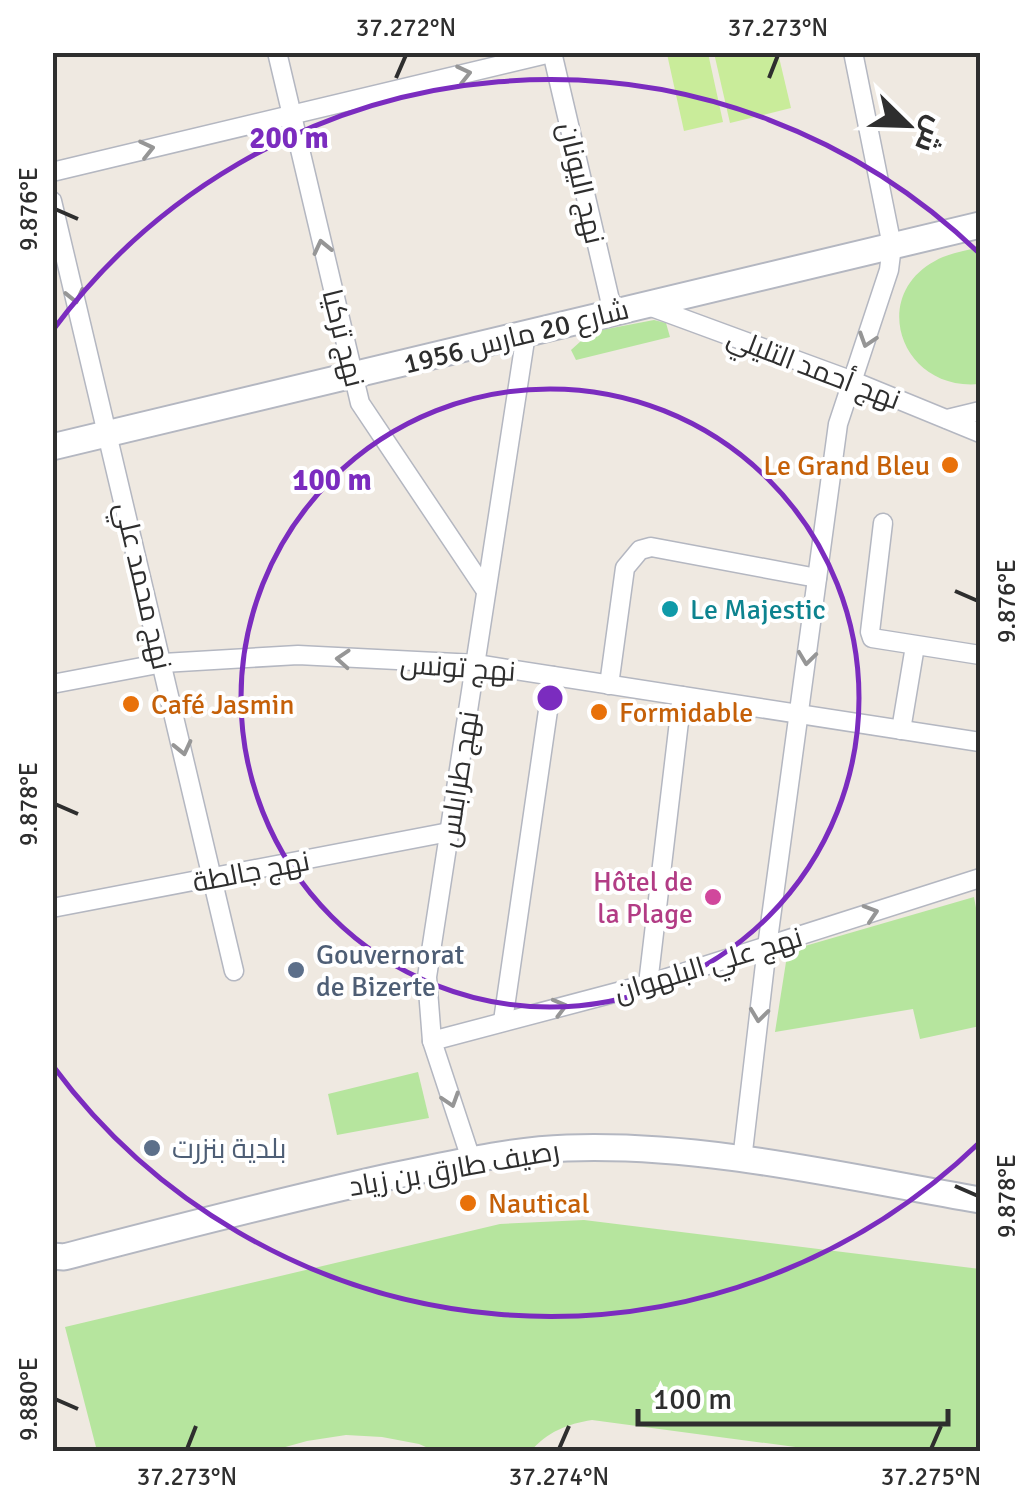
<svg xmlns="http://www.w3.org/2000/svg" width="1033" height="1504" viewBox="0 0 1033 1504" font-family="Signika,Cairo,sans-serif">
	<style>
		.green { fill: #b6e59e }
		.pitch { fill: #c9ec9a }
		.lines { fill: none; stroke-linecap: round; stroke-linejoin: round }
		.street-casing { stroke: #b4b7c1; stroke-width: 21 }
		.secondary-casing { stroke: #b4b7c1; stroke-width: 29 }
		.street { stroke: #fff; stroke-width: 18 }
		.secondary { stroke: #fff; stroke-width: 25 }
		.oneway { stroke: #969696 }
		.ticks { fill: none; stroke: #2e2e2e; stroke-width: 4 }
		.ring { fill: none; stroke: #7b2cbf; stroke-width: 5 }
		.food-dot { fill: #e8710a; stroke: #fff; stroke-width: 4 }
		.culture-dot { fill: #0f9aa8; stroke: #fff; stroke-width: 4 }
		.hotel-dot { fill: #d1479c; stroke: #fff; stroke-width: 4 }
		.service-dot { fill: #5c6f8a; stroke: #fff; stroke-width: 4 }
		.labels { text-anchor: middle; stroke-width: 8; stroke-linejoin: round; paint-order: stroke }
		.street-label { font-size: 28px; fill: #2e2e2e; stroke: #fff }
		.food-label { font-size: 28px; fill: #c56008; stroke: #fff; text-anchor: start }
		.culture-label { font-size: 28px; fill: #0d838f; stroke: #fff; text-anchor: start }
		.hotel-label { font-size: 28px; fill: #b23c85; stroke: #fff; text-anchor: end }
		.service-label { font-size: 28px; fill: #4e5e75; stroke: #fff; text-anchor: start }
		.centre { fill: #7b2cbf; stroke: #fff; stroke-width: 5 }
		.ring-label { font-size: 30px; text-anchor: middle; font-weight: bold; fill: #7b2cbf; stroke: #fff; stroke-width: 8; stroke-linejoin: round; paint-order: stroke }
		.neatline { fill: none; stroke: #2e2e2e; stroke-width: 4 }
		.ticks-label { font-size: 25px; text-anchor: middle; fill: #2e2e2e }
	</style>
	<rect width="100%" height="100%" fill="#efe9e1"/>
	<g class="green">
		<path d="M980,247v137c-78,8 -112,-87 -45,-123 13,-8 31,-10 45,-14z"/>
		<polygon points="654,320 666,323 670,337 576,360 571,350 591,332"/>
		<polygon points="974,897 980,930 980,1026 920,1039 913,1009 775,1032 786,962 798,948"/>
		<polygon points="418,1072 429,1118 337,1135 328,1094"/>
		<path d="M584,1220l396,49v182h-155l-233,-31c-25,4 -45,12 -61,31h-96l-16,-7 -37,-7 -36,-2 -39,6 -36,10h-174l-32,-124 435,-103z"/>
	</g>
	<g class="pitch">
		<polygon points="708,53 723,122 684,131 667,54"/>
		<polygon points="714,53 778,53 791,108 730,123"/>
	</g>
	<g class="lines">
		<g class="street-casing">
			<g id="street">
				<polyline points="277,52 360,403 486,591"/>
				<polyline points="552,52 613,313"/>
				<polyline points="52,172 555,52"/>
				<polyline points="52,201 234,971"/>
				<polyline points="646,305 853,381 980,433"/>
				<polyline points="947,419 980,411"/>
				<polyline points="883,523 870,632 872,638 980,655"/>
				<polyline points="52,684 163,663 298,655 476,664 980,742"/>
				<polyline points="609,685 625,568 640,550 651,547 817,578"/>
				<polyline points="901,730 915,646"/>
				<polyline points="52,908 449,832"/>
				<polyline points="648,984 682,696"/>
				<polyline points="503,1021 553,676"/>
				<polyline points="432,1041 648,984 980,878"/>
				<polyline points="471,1159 432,1041 427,977 526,334"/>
				<polyline points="742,1160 767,947 838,424 889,270 892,246 853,52"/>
			</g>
		</g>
		<g class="secondary-casing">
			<g id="secondary">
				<polyline points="52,447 980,225"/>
				<path d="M52,1256l12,1c108,-28 215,-56 324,-80 59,-12 119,-27 179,-29 138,-5 278,29 413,52"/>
			</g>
		</g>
		<use href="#street" class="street"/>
		<use href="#secondary" class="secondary"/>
	</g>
	<defs><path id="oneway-chevron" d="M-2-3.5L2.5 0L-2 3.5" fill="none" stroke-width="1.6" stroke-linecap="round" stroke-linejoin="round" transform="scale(2.5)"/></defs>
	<g class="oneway">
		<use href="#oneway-chevron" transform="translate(464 74) rotate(-13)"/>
		<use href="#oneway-chevron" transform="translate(147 149) rotate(-13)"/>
		<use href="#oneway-chevron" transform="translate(322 247) rotate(-103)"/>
		<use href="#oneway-chevron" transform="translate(75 296) rotate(77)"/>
		<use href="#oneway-chevron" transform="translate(867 340) rotate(108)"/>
		<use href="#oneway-chevron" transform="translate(807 658) rotate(97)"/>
		<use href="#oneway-chevron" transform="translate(343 659) rotate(-176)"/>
		<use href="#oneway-chevron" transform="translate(183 748) rotate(77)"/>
		<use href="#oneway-chevron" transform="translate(871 913) rotate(-18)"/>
		<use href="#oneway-chevron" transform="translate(560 1007) rotate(-15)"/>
		<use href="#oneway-chevron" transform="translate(759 1015) rotate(97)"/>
		<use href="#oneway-chevron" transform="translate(451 1100) rotate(72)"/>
	</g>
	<path class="ticks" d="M396,78l10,-23M769,78l9,-23M55,209l23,10M955,591l23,10M55,804l23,10M955,1186l23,10M55,1399l23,10M187,1449l9,-23M559,1449l10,-23M931,1449l10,-23"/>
	<g class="ring">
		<circle cx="550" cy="698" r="309"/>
		<path d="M979 1143A618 618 0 0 1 53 1066M53 330A618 618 0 0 1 979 253"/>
	</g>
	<g class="food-dot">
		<circle cx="950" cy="465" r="10"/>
		<circle cx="131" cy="704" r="10"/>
		<circle cx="599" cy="712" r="10"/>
		<circle cx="468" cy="1203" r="10"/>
	</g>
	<circle class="culture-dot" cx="670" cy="609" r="10"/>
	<circle class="hotel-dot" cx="713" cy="897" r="10"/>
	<g class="service-dot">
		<circle cx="296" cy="970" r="10"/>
		<circle cx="152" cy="1148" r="10"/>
	</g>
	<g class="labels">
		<g class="street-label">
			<text transform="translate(582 183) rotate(77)" y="10">نهج اليونان</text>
			<text transform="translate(516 336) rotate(-14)" y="10">شارع 20 مارس 1956</text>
			<text transform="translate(344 338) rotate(76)" y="10">نهج تركيا</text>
			<text transform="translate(814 368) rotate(21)" y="10">نهج أحمد التليلي</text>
			<text transform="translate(144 586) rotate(77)" y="10">نهج محمد علي</text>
			<text transform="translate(458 667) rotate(4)" y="10">نهج تونس</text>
			<text transform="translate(458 779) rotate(-81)" y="10">نهج طرابلس</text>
			<text transform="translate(251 871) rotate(-11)" y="10">نهج جالطة</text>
			<text transform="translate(708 964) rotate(-17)" y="10">نهج علي البلهوان</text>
			<text transform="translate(454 1168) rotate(-10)" y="10">رصيف طارق بن زياد</text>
		</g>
		<g class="food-label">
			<text x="930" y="475" text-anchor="end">Le Grand Bleu</text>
			<text x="151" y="714">Café Jasmin</text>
			<text x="619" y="722">Formidable</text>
			<text x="488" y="1213">Nautical</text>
		</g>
		<g class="culture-label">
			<text x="690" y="619">Le Majestic</text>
		</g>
		<g class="hotel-label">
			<text x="693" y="891">Hôtel de<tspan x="693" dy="32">la Plage</tspan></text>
		</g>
		<g class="service-label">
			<text x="316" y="964">Gouvernorat<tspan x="316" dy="32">de Bizerte</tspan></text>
			<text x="172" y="1158">بلدية بنزرت</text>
		</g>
	</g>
	<circle cx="550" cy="698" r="15" class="centre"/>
	<g class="ring-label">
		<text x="289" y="148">200 m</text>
		<text x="332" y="490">100 m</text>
	</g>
	<rect width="1033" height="1504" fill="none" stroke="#ffffff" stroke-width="110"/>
	<g transform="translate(908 125) rotate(113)" stroke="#ffffff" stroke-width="8" paint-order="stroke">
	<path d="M0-8L18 38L0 25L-18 38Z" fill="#2e2e2e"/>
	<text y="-15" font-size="28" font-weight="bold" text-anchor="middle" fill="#2e2e2e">ش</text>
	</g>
	<path d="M638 1409v15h310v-15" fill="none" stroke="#2e2e2e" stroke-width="5"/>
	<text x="653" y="1409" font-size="30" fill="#2e2e2e" stroke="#ffffff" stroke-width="8" paint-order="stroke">100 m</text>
	<rect x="55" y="55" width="923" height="1394" class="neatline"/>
	<g class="ticks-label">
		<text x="406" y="36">37.272°N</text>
		<text x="778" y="36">37.273°N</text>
		<text transform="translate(28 209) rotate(-90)" y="9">9.876°E</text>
		<text transform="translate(1006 601) rotate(-90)" y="9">9.876°E</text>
		<text transform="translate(28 804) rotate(-90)" y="9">9.878°E</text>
		<text transform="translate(1006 1196) rotate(-90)" y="9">9.878°E</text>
		<text transform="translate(28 1399) rotate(-90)" y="9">9.880°E</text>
		<text x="187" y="1485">37.273°N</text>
		<text x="559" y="1485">37.274°N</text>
		<text x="931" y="1485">37.275°N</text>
	</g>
</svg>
